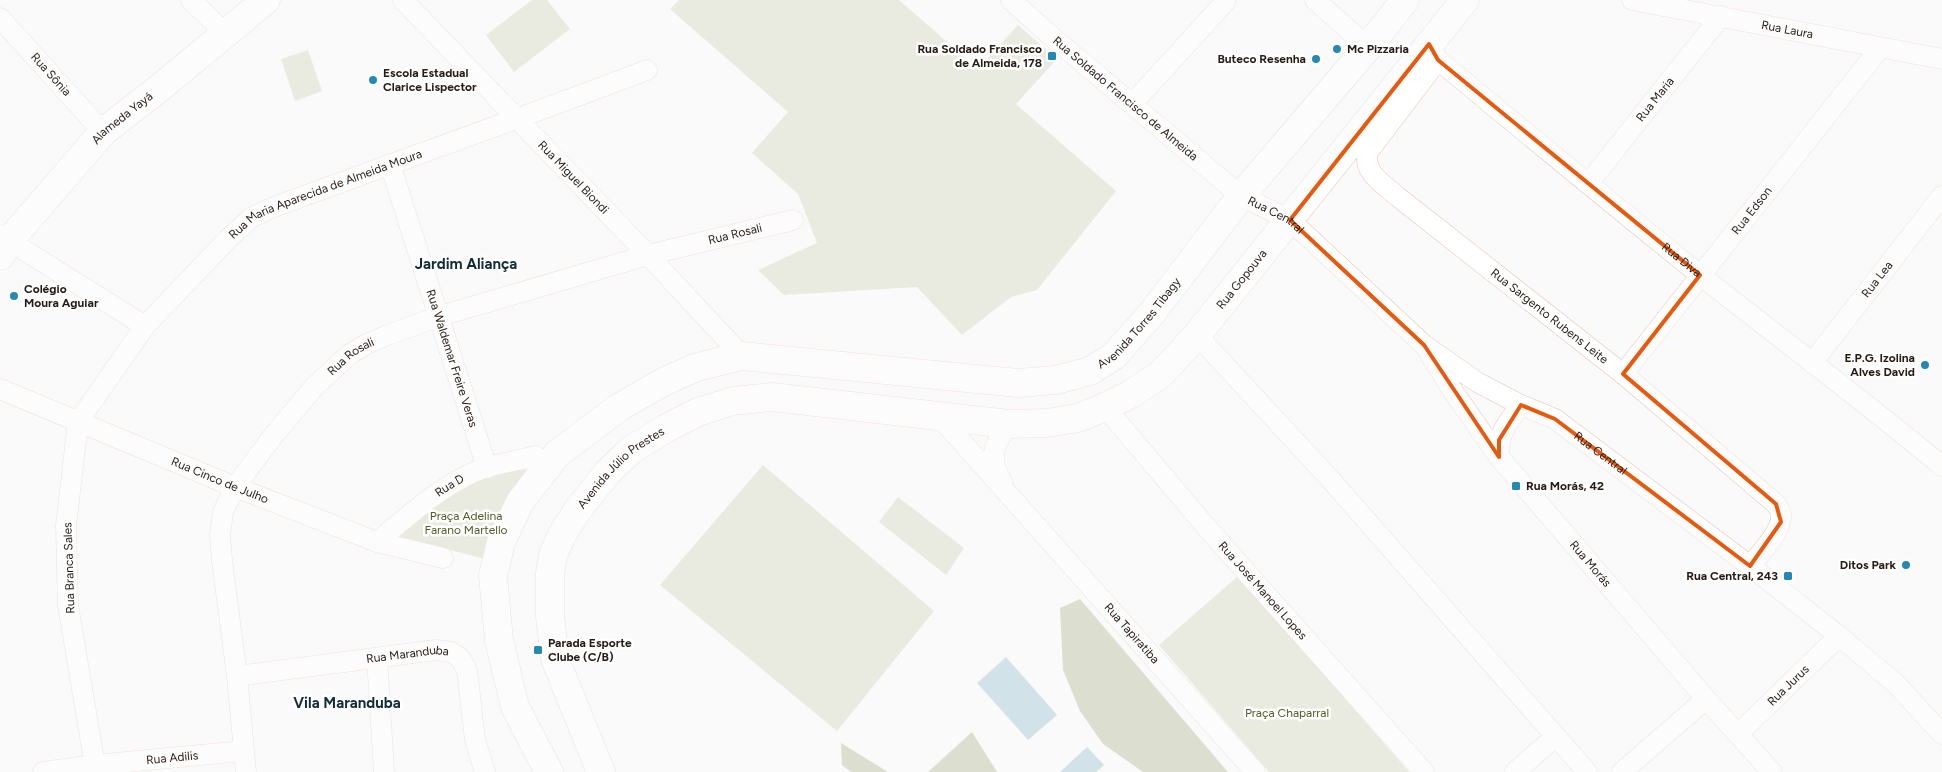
<svg xmlns="http://www.w3.org/2000/svg" width="1942" height="772" viewBox="0 0 1942 772" font-family="Figtree,sans-serif">
	<style>
		.green { fill: #d5d9c2 }
		.forest { fill: #b9bf9d }
		.water { fill: #a1c8d6 }
		.lines { fill: none; stroke-linecap: round; stroke-linejoin: round }
		.street-casing { stroke: #e4c4b1; stroke-width: 21 }
		.secondary-casing { stroke: #e4c4b1; stroke-width: 29 }
		.street { stroke: #fff; stroke-width: 20 }
		.secondary { stroke: #fff; stroke-width: 28 }
		.marked { fill: none; stroke: #e8590c; stroke-width: 4; stroke-linejoin: round }
		.poi-dot { fill: #2489b3; stroke: #fff; stroke-width: 2 }
		.labels { text-anchor: middle; stroke-width: 5; stroke-linejoin: round; paint-order: stroke }
		.street-label { font-size: 12px; fill: #271b14; stroke: #fff }
		.poi-label { font-size: 12px; font-weight: bold; fill: #271b14; stroke: #fff; text-anchor: end }
		.park-label { font-size: 12px; fill: #545a24; stroke: #fff }
		.quarter-label { font-size: 15px; font-weight: bold; fill: #122d3a; stroke: #fff }
	</style>
	<rect width="100%" height="100%" fill="#fafafa"/>
	<g class="green">
		<polygon points="532,0 547,0 570,29 514,72 486,35"/>
		<polygon points="679,0 899,0 978,69 1018,25 1057,59 1016,104 1116,191 1037,290 1011,297 962,335 917,287 784,295 758,270 817,243 798,194 752,153 788,112 670,9"/>
		<polygon points="308,50 322,91 295,101 281,59"/>
		<polygon points="763,465 934,611 837,731 660,585"/>
		<polygon points="543,467 485,559 393,535 482,476"/>
		<polygon points="898,497 964,548 946,575 879,522"/>
		<polygon points="1238,576 1409,772 1269,772 1159,645"/>
	</g>
	<g class="forest">
		<polygon points="1080,599 1228,772 1143,772 1103,744 1080,711 1063,670 1060,608"/>
		<polygon points="972,732 997,772 928,772"/>
		<polygon points="841,743 888,772 851,772 842,765"/>
	</g>
	<g class="water">
		<polygon points="1006,657 1057,715 1028,740 977,683"/>
		<polygon points="1087,747 1104,765 1096,772 1060,772"/>
	</g>
	<g class="lines">
		<g class="street-casing">
			<g id="street">
				<polyline points="191,0 226,34"/>
				<path id="s1" d="M403,0l245,255 94,101"/>
				<path id="s2" d="M1011,0l40,36 190,160 49,24 134,125 53,37 44,23 34,14 195,147 89,70 57,48 46,50"/>
				<polyline points="1315,0 1368,47"/>
				<path id="s3" d="M1632,0l310,59"/>
				<path id="s4" d="M0,18l103,114"/>
				<path id="s5" d="M1431,48l7,12c93,77 186,154 281,230 74,58 150,115 223,176"/>
				<path id="s6" d="M1438,60l-70,92c-6,21 16,32 30,45l225,177 153,130c2,3 5,7 5,11 2,15 -22,40 -31,51"/>
				<polyline points="1133,103 1225,2"/>
				<path id="s7" d="M390,164l97,304"/>
				<path id="s8" d="M1588,184l133,-168"/>
				<polyline points="0,235 145,326"/>
				<polyline points="1197,335 1330,479 1587,772"/>
				<path id="s9" d="M1429,353l26,41 44,63 207,242 66,73"/>
				<path id="s10" d="M1812,363l130,-167"/>
				<path id="s11" d="M1623,374l257,-326"/>
				<path id="s12" d="M0,389l235,98 142,55 66,16"/>
				<path id="s13" d="M1105,407l103,122 216,243"/>
				<path id="s14" d="M938,415l317,357"/>
				<path d="M1499,457c0,-27 7,-32 22,-52"/>
				<path d="M1002,482c-14,-26 -9,-34 6,-58"/>
				<path id="s15" d="M377,542c31,-26 71,-63 111,-75 15,-4 32,-7 48,-11"/>
				<polyline points="377,658 384,772"/>
				<path id="s16" d="M237,676l199,-26 15,2 9,6 7,12 8,70 10,32"/>
				<path id="s17" d="M1738,734l101,-98"/>
				<path id="s18" d="M43,772l52,-7 148,-14"/>
				<path id="s19" d="M96,772l-28,-167 -2,-79 12,-104 67,-96 83,-87 24,-22 17,-8c126,-47 253,-91 378,-139"/>
				<path id="s20" d="M246,772l-9,-96 -15,-115 -2,-26 3,-23 12,-25 38,-51 42,-50 35,-32 15,-9 20,-9 55,-20 208,-61 145,-35"/>
				<polyline points="1515,772 1556,736"/>
				<polyline points="1622,772 1706,699"/>
			</g>
		</g>
		<g class="secondary-casing">
			<g id="secondary">
				<path id="s21" d="M0,256l9,-15 94,-109 59,-46 104,-86"/>
				<path id="s22" d="M549,772l-34,-65 -16,-67 -6,-64 8,-34 19,-40 37,-48 61,-46 45,-26 34,-15 45,-11 276,27 38,-3 34,-9 24,-15 38,-43 89,-117 127,-149 37,-47"/>
				<path id="s23" d="M601,772l-46,-113 -5,-43v-43l3,-18 9,-20 15,-24 31,-39 23,-22 34,-21 33,-17 35,-11 39,-4 236,27 39,-1 31,-5 27,-11 26,-13 30,-20 36,-39 268,-335"/>
			</g>
		</g>
		<use href="#street" class="street"/>
		<use href="#secondary" class="secondary"/>
	</g>
	<path d="M0 0H1942V772H0ZM1429,44l9,16 262,215 -77,99 153,130 5,18 -31,44 -195,-147 -34,-14 -22,35v17l-75,-112 -134,-125z" fill="#fafafa" fill-opacity=".55" fill-rule="evenodd"/>
	<path class="marked" d="M1429,44l9,16 262,215 -77,99 153,130 5,18 -31,44 -195,-147 -34,-14 -22,35v17l-75,-112 -134,-125z"/>
	<g class="poi-dot">
		<circle cx="1337" cy="49" r="5"/>
		<rect x="1047" y="51" width="10" height="10" rx="2.5"/>
		<circle cx="1316" cy="59" r="5"/>
		<circle cx="373" cy="80" r="5"/>
		<circle cx="14" cy="296" r="5"/>
		<circle cx="1925" cy="365" r="5"/>
		<rect x="1511" y="481" width="10" height="10" rx="2.5"/>
		<circle cx="1906" cy="565" r="5"/>
		<rect x="1783" y="571" width="10" height="10" rx="2.5"/>
		<rect x="533" y="645" width="10" height="10" rx="2.5"/>
	</g>
	<g class="labels">
		<g class="street-label">
			<text dy="4" stroke="none"><textPath href="#s3" startOffset="158">Rua Laura</textPath></text>
			<text dy="4" stroke="none"><textPath href="#s4" startOffset="76">Rua Sônia</textPath></text>
			<text dy="4" stroke="none"><textPath href="#s2" startOffset="151">Rua Soldado Francisco de Almeida</textPath></text>
			<text dy="4" stroke="none"><textPath href="#s8" startOffset="108">Rua Maria</textPath></text>
			<text dy="4" stroke="none"><textPath href="#s21" startOffset="185">Alameda Yayá</textPath></text>
			<text dy="4" stroke="none"><textPath href="#s1" startOffset="246">Rua Miguel Biondi</textPath></text>
			<text dy="4" stroke="none"><textPath href="#s19" startOffset="699">Rua Maria Aparecida de Almeida Moura</textPath></text>
			<text dy="4" stroke="none"><textPath href="#s11" startOffset="208">Rua Edson</textPath></text>
			<text dy="4" stroke="none"><textPath href="#s2" startOffset="342">Rua Central</textPath></text>
			<text dy="4" stroke="none"><textPath href="#s20" startOffset="870">Rua Rosali</textPath></text>
			<text dy="4" stroke="none"><textPath href="#s5" startOffset="329">Rua Diva</textPath></text>
			<text dy="4" stroke="none"><textPath href="#s23" startOffset="1038">Rua Gopouva</textPath></text>
			<text dy="4" stroke="none"><textPath href="#s10" startOffset="106">Rua Lea</textPath></text>
			<text dy="4" stroke="none"><textPath href="#s6" startOffset="366">Rua Sargento Rubens Leite</textPath></text>
			<text dy="4" stroke="none"><textPath href="#s22" startOffset="978">Avenida Torres Tibagy</textPath></text>
			<text dy="4" stroke="none"><textPath href="#s20" startOffset="465">Rua Rosali</textPath></text>
			<text dy="4" stroke="none"><textPath href="#s7" startOffset="204">Rua Waldemar Freire Veras</textPath></text>
			<text dy="4" stroke="none"><textPath href="#s2" startOffset="748">Rua Central</textPath></text>
			<text dy="4" stroke="none"><textPath href="#s23" startOffset="339">Avenida Júlio Prestes</textPath></text>
			<text dy="4" stroke="none"><textPath href="#s12" startOffset="238">Rua Cinco de Julho</textPath></text>
			<text dy="4" stroke="none"><textPath href="#s15" startOffset="92">Rua D</textPath></text>
			<text dy="4" stroke="none"><textPath href="#s9" startOffset="266">Rua Morás</textPath></text>
			<text transform="translate(69 568) rotate(-92)" y="4">Rua Branca Sales</text>
			<text dy="4" stroke="none"><textPath href="#s13" startOffset="242">Rua José Manoel Lopes</textPath></text>
			<text dy="4" stroke="none"><textPath href="#s14" startOffset="292">Rua Tapiratiba</textPath></text>
			<text dy="4" stroke="none"><textPath href="#s16" startOffset="172">Rua Maranduba</textPath></text>
			<text dy="4" stroke="none"><textPath href="#s17" startOffset="70">Rua Jurus</textPath></text>
			<text dy="4" stroke="none"><textPath href="#s18" startOffset="130">Rua Adilis</textPath></text>
		</g>
		<g class="poi-label">
			<text x="1042" y="53">Rua Soldado Francisco<tspan x="1042" dy="14">de Almeida, 178</tspan></text>
			<text x="1347" y="53" text-anchor="start">Mc Pizzaria</text>
			<text x="1306" y="63">Buteco Resenha</text>
			<text x="383" y="77" text-anchor="start">Escola Estadual<tspan x="383" dy="14">Clarice Lispector</tspan></text>
			<text x="24" y="293" text-anchor="start">Colégio<tspan x="24" dy="14">Moura Aguiar</tspan></text>
			<text x="1915" y="362">E.P.G. Izolina<tspan x="1915" dy="14">Alves David</tspan></text>
			<text x="1526" y="490" text-anchor="start">Rua Morás, 42</text>
			<text x="1896" y="569">Ditos Park</text>
			<text x="1778" y="580">Rua Central, 243</text>
			<text x="548" y="647" text-anchor="start">Parada Esporte<tspan x="548" dy="14">Clube (C/B)</tspan></text>
		</g>
		<g class="park-label">
			<text x="466" y="520">Praça Adelina<tspan x="466" dy="14">Farano Martello</tspan></text>
			<text x="1287" y="717">Praça Chaparral</text>
		</g>
		<g class="quarter-label">
			<text x="466" y="269">Jardim Aliança</text>
			<text x="347" y="708">Vila Maranduba</text>
		</g>
	</g>
</svg>
